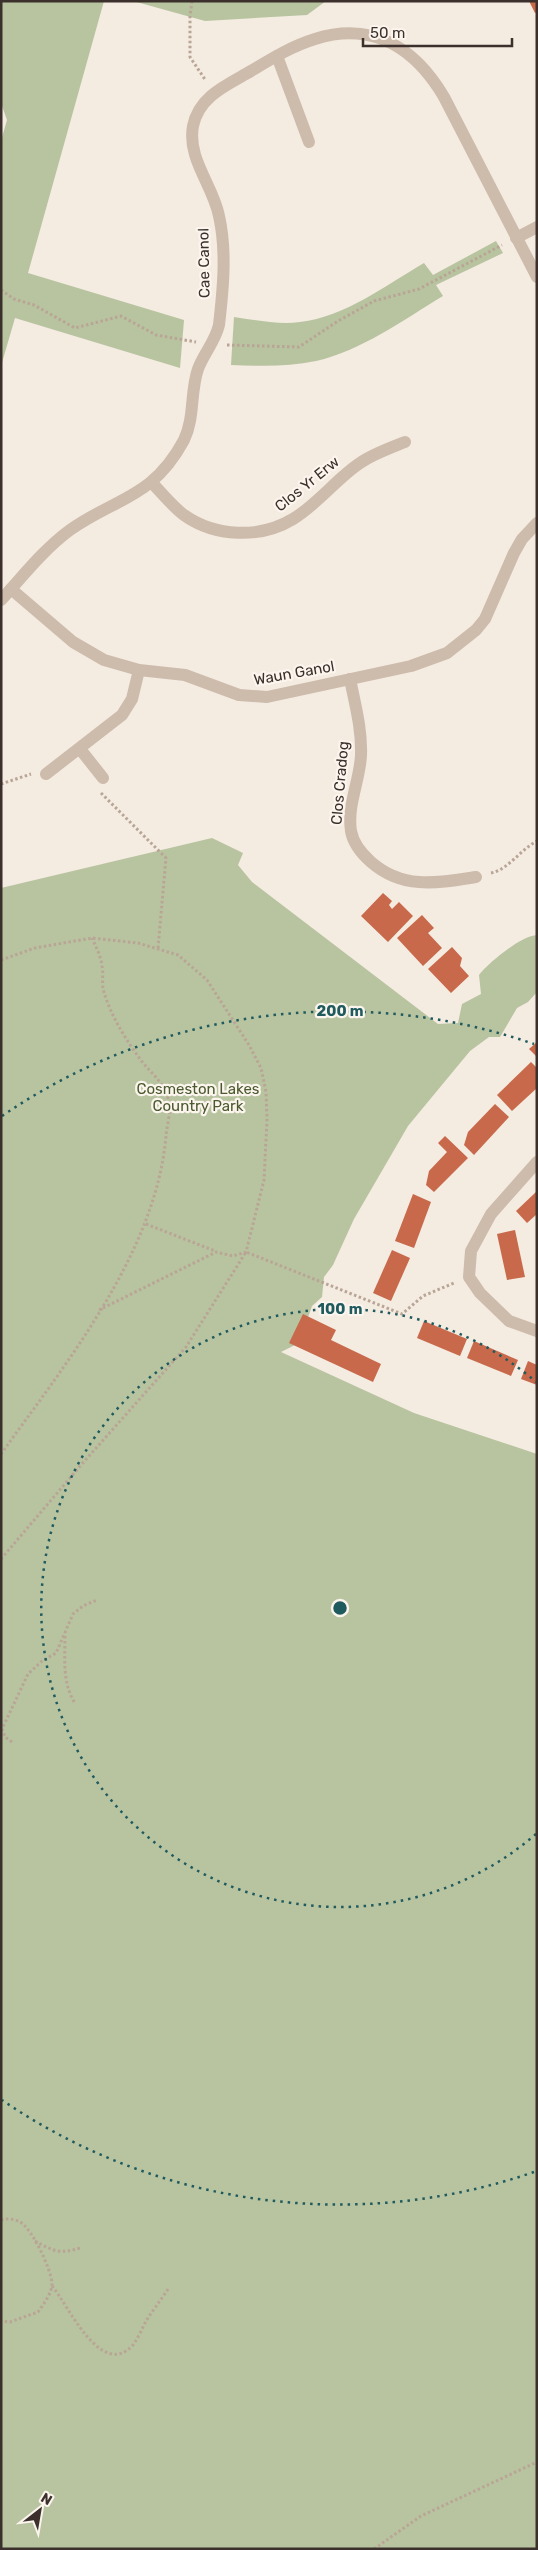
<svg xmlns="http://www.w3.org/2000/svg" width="538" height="2550" viewBox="0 0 538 2550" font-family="Rubik,sans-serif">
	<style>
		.green { fill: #b8c4a0 }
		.building { fill: #c8694b }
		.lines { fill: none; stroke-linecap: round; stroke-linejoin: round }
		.path { stroke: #b9a596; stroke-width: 3; stroke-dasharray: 2.5 2.5; stroke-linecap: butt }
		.minor { stroke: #cdbbac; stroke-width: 12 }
		.ring { fill: none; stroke: #1f5a5e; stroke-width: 2.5; stroke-dasharray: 2.5 5 }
		.labels { text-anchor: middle; stroke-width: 4.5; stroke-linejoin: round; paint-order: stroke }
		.street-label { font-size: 15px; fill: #3b302b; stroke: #fbf5ee }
		.park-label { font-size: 15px; fill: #4a5a2e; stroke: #fbf5ee }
		.centre { fill: #1f5a5e; stroke: #fbf5ee; stroke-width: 2.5 }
		.ring-label { font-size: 15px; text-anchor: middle; font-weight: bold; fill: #1f5a5e; stroke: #fbf5ee; stroke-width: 4.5; stroke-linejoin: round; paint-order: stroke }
	</style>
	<rect width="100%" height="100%" fill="#f4ebe1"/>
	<g class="green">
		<polygon points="1,1 104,1 28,273 184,320 180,368 15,318 1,366 1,141 7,120 1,103"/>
		<polygon points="133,1 326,1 307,15 205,21"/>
		<path d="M496,241l7,12 -67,32 7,11c-40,24 -82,55 -127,65 -28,6 -56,5 -85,4l3,-48c21,3 45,8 66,5 45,-5 86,-37 124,-59l9,12z"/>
		<path d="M212,838l31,15 -5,12 14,17 186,142 20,-1 4,-19 19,-10 -2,-19c10,-13 42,-39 58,-40v57l-9,10 -11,6 -17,29h-11l-19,14 -62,75 -54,93 -21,46 -9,12 -2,20 -10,9 -13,37 -18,9 133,61 123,41v1095h-536v-1661z"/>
	</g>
	<g class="building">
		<polygon points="529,1 537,1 537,12 535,13"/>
		<polygon points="383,893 392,901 389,905 392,909 399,902 413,916 388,942 361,916"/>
		<polygon points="422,915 434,928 428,933 442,948 423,966 397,938"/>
		<polygon points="452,947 462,958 460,966 469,976 451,993 428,969"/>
		<polygon points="537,1042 537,1057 529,1049"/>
		<polygon points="531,1062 537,1068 537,1088 512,1111 497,1095"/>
		<polygon points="495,1104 509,1117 474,1155 464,1145 468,1132"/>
		<polygon points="445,1136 468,1158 434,1192 426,1185 429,1171 447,1152 438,1143"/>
		<polygon points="537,1191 537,1214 527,1223 516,1211"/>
		<polygon points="413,1194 431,1202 414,1248 395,1241"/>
		<polygon points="515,1230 525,1277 507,1280 497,1234"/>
		<polygon points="392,1250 410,1258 391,1301 373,1293"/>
		<polygon points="303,1314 336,1330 331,1340 381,1364 373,1382 289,1343"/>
		<polygon points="424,1321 467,1339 460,1356 417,1338"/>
		<polygon points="474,1341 518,1360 511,1376 467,1358"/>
		<polygon points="528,1361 537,1365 537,1385 521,1379"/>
	</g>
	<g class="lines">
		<g class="path">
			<polyline points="192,1 190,16 190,57 206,81"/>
			<polyline points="1,290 14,299 34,305 75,328 121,316 156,335 196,342"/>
			<polyline points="227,345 299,347 338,321 374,301 419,289 502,245"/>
			<polyline points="1,784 31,774"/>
			<polyline points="101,793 166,858 158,948"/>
			<path d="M491,873c18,-4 29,-23 46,-32"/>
			<polyline points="1,960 35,948 92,938 138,943 178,955 207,980 249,1045 261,1068 266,1092 267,1119 264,1180 246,1252 233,1256 216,1252 99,1310"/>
			<polyline points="146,1224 215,1251"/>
			<path d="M1,1454c66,-92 155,-202 165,-318 1,-11 5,-24 3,-34 -4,-20 -18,-28 -29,-43 -14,-19 -30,-45 -36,-67 -3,-8 0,-17 -2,-26 -1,-10 -6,-19 -10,-28"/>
			<polyline points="1,1559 81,1465 186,1347 246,1252 402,1314 423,1296 454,1283"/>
			<path d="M65,1636c0,23 -3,47 10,67"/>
			<polyline points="12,1742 5,1737 2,1729 28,1674 42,1661 56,1653 73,1614 83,1606 97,1600"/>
			<path d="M1,2220c6,-2 14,-1 19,2 12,6 32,49 32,62 0,9 -9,21 -14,28l-28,10 -9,-1"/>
			<path d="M35,2241c19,11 26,13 45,7"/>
			<path d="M52,2286c17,20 49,94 81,59 5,-7 9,-16 13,-24 7,-11 15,-21 22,-32"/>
			<polyline points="374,2549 421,2516 537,2462"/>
		</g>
		<g class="minor">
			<polyline points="277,56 309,142"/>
			<polyline points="516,238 537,227"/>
			<path d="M152,483c10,10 20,23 32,32 31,22 76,24 109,4 25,-15 43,-40 67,-56 13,-9 30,-15 45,-21"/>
			<polyline points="11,589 73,642 104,660 139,670 185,675 239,695 267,697 411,666 447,653 476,630 485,619 514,553 522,539 537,523"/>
			<path d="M1,600c22,-24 43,-51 69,-70 47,-33 83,-32 114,-90 11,-23 6,-48 14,-71 6,-16 17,-27 21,-44 4,-35 8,-74 0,-109 -6,-31 -32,-57 -26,-90 6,-30 34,-41 58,-55 20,-12 41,-25 64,-32 58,-18 100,9 129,58l93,180"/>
			<path d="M350,679c5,25 12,50 11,76 -1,25 -14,50 -10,76 2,12 11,23 20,31 32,28 67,21 105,15"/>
			<polyline points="80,749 103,778"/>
			<polyline points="46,774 122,715 132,699 139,670"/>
			<polyline points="537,1162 491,1214 471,1251 469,1277 480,1293 509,1321 537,1331"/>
		</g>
	</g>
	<g class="ring">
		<path d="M536 1834A299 299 0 1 1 536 1382"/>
		<path d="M534 2172A597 597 0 0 1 2 2100M2 1116A597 597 0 0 1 534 1044"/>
	</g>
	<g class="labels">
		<g class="street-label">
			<text transform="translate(204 263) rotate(-91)" y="5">Cae Canol</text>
			<text transform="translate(307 484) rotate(-39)" y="5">Clos Yr Erw</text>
			<text transform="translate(294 673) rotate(-10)" y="5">Waun Ganol</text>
			<text transform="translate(340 783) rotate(-85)" y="5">Clos Cradog</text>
		</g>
		<g class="park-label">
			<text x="198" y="1094">Cosmeston Lakes<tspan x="198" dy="17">Country Park</tspan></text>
		</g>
	</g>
	<circle cx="340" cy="1608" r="8" class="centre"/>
	<g class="ring-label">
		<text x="340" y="1016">200 m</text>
		<text x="340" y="1314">100 m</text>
	</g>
	<rect width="538" height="2550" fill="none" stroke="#3b302b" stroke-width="5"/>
	<g transform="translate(40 2510) rotate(31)" stroke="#fbf5ee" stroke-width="4" paint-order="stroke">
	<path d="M0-4L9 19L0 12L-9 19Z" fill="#3b302b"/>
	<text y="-8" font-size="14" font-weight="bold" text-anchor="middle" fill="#3b302b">N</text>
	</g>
	<path d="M363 38v8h149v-8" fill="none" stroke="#3b302b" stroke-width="2.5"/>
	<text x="370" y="38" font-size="15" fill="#3b302b" stroke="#fbf5ee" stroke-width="4" paint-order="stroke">50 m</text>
</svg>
